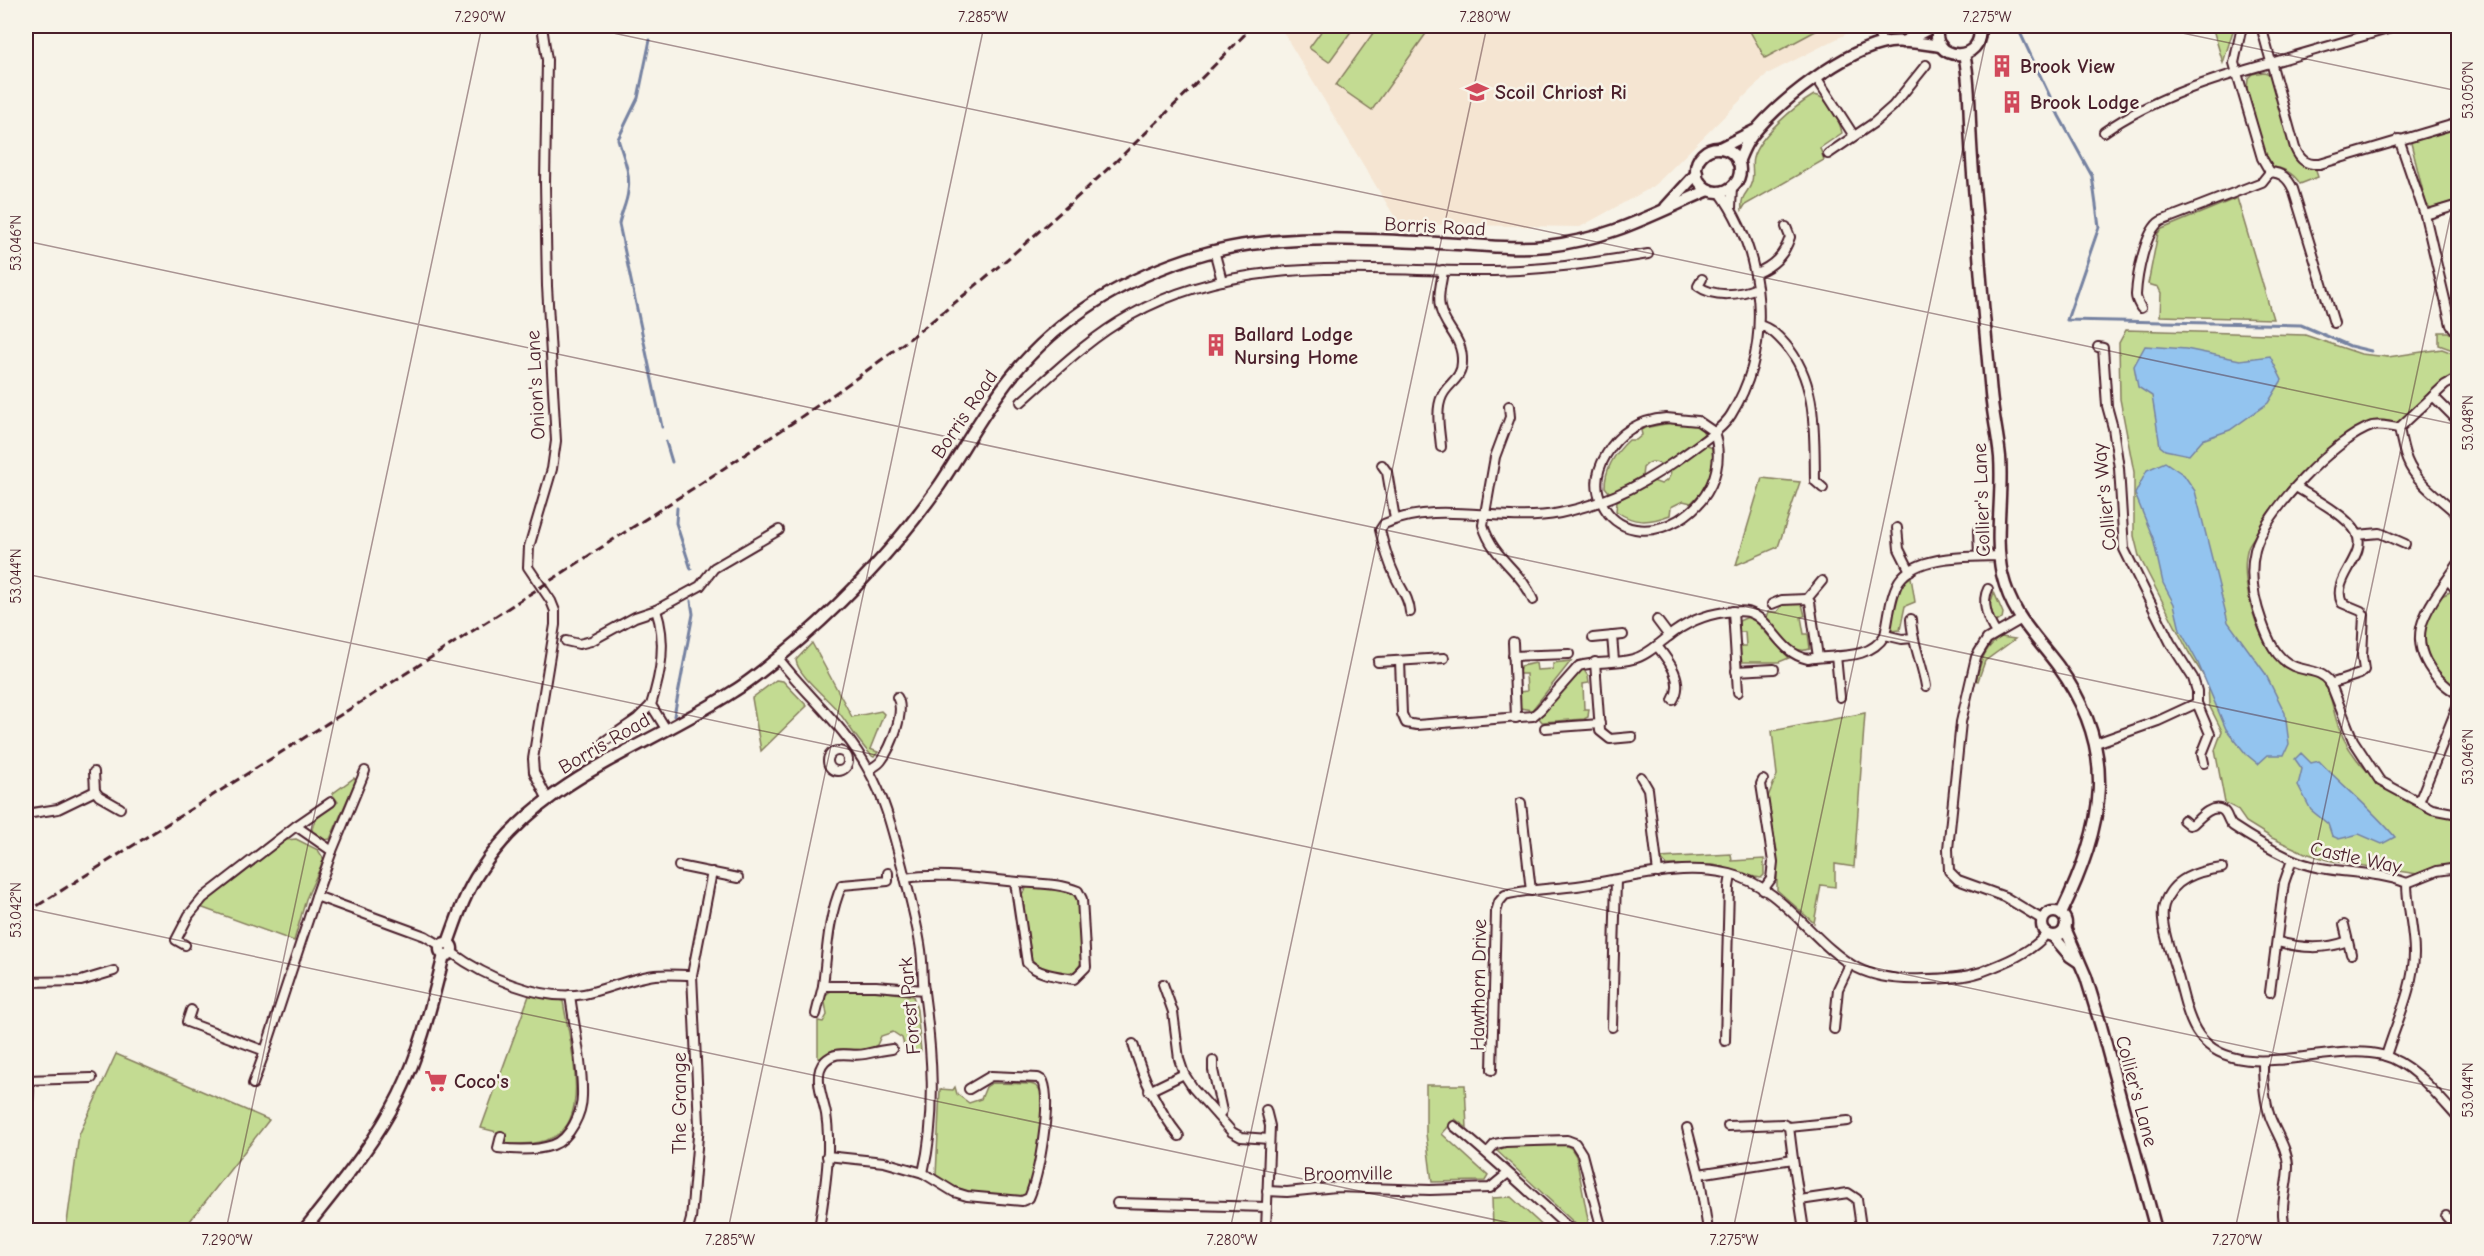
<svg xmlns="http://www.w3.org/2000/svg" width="2484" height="1256" viewBox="0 0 2484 1256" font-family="'Comic Neue',sans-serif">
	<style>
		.built { fill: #f5e5d2 }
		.green { fill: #c3db92; stroke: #867d5e; stroke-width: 1.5 }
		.water { fill: #93c4ef; stroke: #7682a1; stroke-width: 1.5 }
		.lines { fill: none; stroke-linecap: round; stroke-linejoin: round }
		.stream { stroke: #7682a1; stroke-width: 3 }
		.street-casing { stroke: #4a1f2b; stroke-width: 12 }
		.secondary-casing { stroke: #4a1f2b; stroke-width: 15 }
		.street { stroke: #f7f3e8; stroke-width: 8 }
		.secondary { stroke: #f7f3e8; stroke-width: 10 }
		.rail { stroke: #4a1f2b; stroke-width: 3; stroke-dasharray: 9 4.5; stroke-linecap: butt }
		.ticks { fill: none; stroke: #4a1f2b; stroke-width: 1.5; stroke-opacity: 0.45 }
		.labels { text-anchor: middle; stroke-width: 5; stroke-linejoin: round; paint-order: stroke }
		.poi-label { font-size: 20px; font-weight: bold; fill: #4a1f2b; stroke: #f7f3e8; text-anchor: start }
		.street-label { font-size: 20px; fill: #4a1f2b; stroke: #f7f3e8 }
		.neatline { fill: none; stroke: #4a1f2b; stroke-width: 2 }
		.ticks-label { font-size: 15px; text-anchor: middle; fill: #4a1f2b }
	</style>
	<rect width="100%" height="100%" fill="#f7f3e8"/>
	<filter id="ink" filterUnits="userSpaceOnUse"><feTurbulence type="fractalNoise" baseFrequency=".0167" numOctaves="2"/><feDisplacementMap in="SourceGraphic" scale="12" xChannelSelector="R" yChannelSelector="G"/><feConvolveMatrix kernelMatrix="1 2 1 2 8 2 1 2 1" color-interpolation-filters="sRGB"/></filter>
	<g filter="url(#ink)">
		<polygon class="built" points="1289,26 1857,26 1858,28 1767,74 1654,186 1580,227 1399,224 1283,32"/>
		<g class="green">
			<polygon points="1325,26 1355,26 1329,62 1309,48"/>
			<polygon points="1378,26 1426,26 1430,28 1372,110 1336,85"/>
			<polygon points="1747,26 1825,26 1765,58"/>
			<polygon points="2212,26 2232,26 2233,31 2223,63"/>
			<path d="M2264,72l6,2 5,10 28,80 12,4 3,9 -18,7c-6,-11 -18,-17 -30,-17l-5,-9 -18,-68 1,-12 4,-4z"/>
			<path d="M1814,95c13,0 26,26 28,38l-22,15 4,12 -79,45 -3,5c-2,-17 7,-16 10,-29 2,-8 -1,-16 1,-23 6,-22 42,-52 61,-63z"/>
			<polygon points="2458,127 2458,200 2431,208 2426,204 2411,143 2412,141"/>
			<polygon points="2237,198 2273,319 2160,316 2161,293 2158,287 2148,284 2158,233 2162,229"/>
			<path d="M2126,330l179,5 56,19 27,3 54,-8 16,6v16l-59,52c-6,-1 -13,-3 -19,-3 -21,1 -47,29 -63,43 -24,20 -42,42 -59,69 -3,4 -8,10 -10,15 -9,30 7,89 29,111 13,13 37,7 47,24 8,13 9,30 14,43 18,51 70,84 120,94v44l-17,3 -17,9 -92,-14 -27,-8 -33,-15 -26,-16 -9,-13 -12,-6 -10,-53 7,-19 -13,-26 -1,-22 -19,-30 -50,-97 -5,-20v-64l-14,-73 -1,-56z"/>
			<polygon points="2439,332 2448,332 2458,339 2458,352 2439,345"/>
			<path d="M1681,421l19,3 4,10 -42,31c-8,-5 -13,-4 -19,3l-1,8 -24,14 -9,2 -4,-5c0,-19 11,-35 24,-47h7l6,-5 -1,-5 3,-2z"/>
			<path d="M1704,445l12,4 -7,36 -18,18 -8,-2 -12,6 -1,8c-21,8 -36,9 -54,-4l1,-10 36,-20 8,3c7,-3 10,-7 10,-14z"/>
			<polygon points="1762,478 1800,482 1778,547 1736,565"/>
			<path d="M1911,577l4,25 -10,4 -5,24 -8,1 -1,-3c3,-15 5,-44 20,-51z"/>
			<polygon points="1994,592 2003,613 2002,619 1995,622 1992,621 1989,608"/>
			<path d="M2450,592l8,4v95c-26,-19 -43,-48 -27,-80 5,-9 10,-16 19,-19z"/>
			<path d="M1797,603l5,1 3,12 -4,1 3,17h4l2,15c-21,7 -32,-19 -44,-32l2,-5h9l6,-8z"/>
			<polygon points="1748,617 1754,620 1789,658 1779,662 1742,662 1739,646 1746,646 1745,632 1739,632 1739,621"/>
			<path d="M2001,637l14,2 -30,22 -7,20 -2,-1c5,-18 8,-33 25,-43z"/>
			<path d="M812,643l40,74 29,-6 3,3 -14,35 8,3 -4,5c-8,-3 -29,-38 -37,-47 -10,-12 -40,-36 -41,-50z"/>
			<polygon points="1571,661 1532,710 1520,708 1519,692 1527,691 1526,674 1518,674 1521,666 1536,663 1537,670 1553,669 1553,663"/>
			<polygon points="1580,670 1584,670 1588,676 1589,683 1583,684 1584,709 1589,709 1588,717 1584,719 1542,722 1539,718"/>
			<polygon points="776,680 783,681 807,706 761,751 752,698"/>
			<polygon points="1865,713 1854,867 1835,864 1835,887 1821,885 1814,923 1777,890 1777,851 1767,799 1777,775 1772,731"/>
			<path d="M354,778l2,2 -26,59 -5,1 -13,-8c-1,-14 16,-22 26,-30l-6,-8z"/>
			<polygon points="296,839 318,850 324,859 306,899 294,941 200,907 214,894 286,840"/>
			<polygon points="1731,854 1732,861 1764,859 1764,875 1761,878 1755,877 1714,865 1666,865 1660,858"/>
			<path d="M1028,886c16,2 42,-1 50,15l3,62 -5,8c-13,4 -35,0 -44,-11l-11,-65z"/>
			<polygon points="851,990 888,992 913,996 917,1010 921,1051 906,1052 902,1038 893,1032 881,1036 877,1045 868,1050 840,1049 833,1050 821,1059 818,1058 818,1021 823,1022 827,1015 824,996 831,991"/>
			<path d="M530,993l33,8c5,34 30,116 -9,136 -15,8 -34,7 -50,7l1,-10 -24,-6z"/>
			<polygon points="116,1054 269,1120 183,1230 155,1230 138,1222 134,1230 66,1230 79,1135"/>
			<path d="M992,1083l38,1c6,1 9,3 11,8 4,18 -7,86 -14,103 -27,5 -70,-2 -91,-19l4,-87 13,1 2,-3 2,7 12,9 12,-4 5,-12z"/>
			<polygon points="1426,1085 1465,1085 1467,1128 1455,1119 1442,1134 1488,1176 1485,1181 1432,1182 1426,1134"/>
			<polygon points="1565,1145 1571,1148 1576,1156 1590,1230 1582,1230 1497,1151 1507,1146"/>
			<polygon points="1511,1197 1547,1230 1493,1230 1492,1198"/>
		</g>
		<g class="water">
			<polygon points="2145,346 2186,349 2240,360 2270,356 2282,380 2268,403 2230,430 2202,440 2189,455 2165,450 2160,446 2152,396 2138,387 2134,366"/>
			<polygon points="2165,462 2184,475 2195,491 2228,622 2265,673 2285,713 2289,744 2284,755 2268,755 2258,764 2246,754 2226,729 2198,663 2180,630 2174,604 2163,583 2153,538 2135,494 2147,470"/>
			<path d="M2301,753l10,10 8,-2c25,26 53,48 76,76l-13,7 -23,-10 -20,5 -7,-3 -4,-12 -17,-14 -13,-25 4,-16 -7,-10z"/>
		</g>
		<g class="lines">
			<g class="stream">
				<polyline points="2017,26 2059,116 2092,176 2099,227 2067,320 2301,325 2350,346 2371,351"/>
				<path d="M650,40l-12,58 -20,41c5,17 13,34 10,52 -1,12 -7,22 -9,33l43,203"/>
				<polyline points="666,442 672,462"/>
				<polyline points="677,508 676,523 691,569"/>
				<polyline points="674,716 693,614 691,601"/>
			</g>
			<g class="street-casing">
				<g id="street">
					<polyline points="542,26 547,60 545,183 547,286 556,441 552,469 529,547 528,567 551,601 555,611 555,625 533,759 534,772 547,798"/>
					<polyline points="1874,26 1883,44"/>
					<polyline points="2242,26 2234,63 2262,158 2270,172"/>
					<path d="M2261,26l34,122c5,12 11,17 25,16l138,-41"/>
					<polyline points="1816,77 1854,136"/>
					<path d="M2104,132c50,-35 112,-54 170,-70 42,-12 83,-24 124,-36"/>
					<polyline points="2399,139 2425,215 2451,325 2458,333"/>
					<polyline points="1828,154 1875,122 1893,106 1926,65"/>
					<path d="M2270,172c12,1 18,6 23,17l41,134"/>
					<polyline points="1731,208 1732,186"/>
					<polyline points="2425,215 2458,205"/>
					<polyline points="1214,250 1222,281"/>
					<path d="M1756,273c17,-7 28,-17 34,-36l-4,-10"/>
					<path d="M1702,279l-4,7c16,12 42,9 59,2"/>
					<path d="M2141,308c-2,-4 -5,-8 -5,-13 1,-19 9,-65 25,-74l101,-39 8,-10"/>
					<path d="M1759,325c11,3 18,10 26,19 33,37 29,90 30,137l8,7"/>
					<polyline points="2098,347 2103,348 2107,406 2113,428 2119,468 2124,549 2170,642 2193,678 2197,691 2197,703 2210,734 2202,754 2204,763"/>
					<path d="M2458,378l-13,7 -46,43c-9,-1 -19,-4 -27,-2 -37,12 -108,87 -117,124 -6,24 -1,50 7,72 6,17 14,37 31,44 14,6 27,3 37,16l23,58 27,41 52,28 26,5"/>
					<polyline points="2433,396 2458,421"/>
					<path d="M1021,402c35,-31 68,-64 110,-87 109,-61 232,-44 351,-44 56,0 111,-8 166,-17"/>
					<path d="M1509,406l1,11 -15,40 -12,68c10,34 39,46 50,75"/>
					<path d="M1666,418l32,3 16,11c25,78 -83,133 -112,71 -8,-16 -5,-33 4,-48 13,-23 34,-35 60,-37z"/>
					<path d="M2399,428c2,11 4,22 8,32 9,23 34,39 51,55"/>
					<path d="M1441,447c-1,-15 -6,-36 1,-51 6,-13 20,-17 20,-34 1,-25 -18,-34 -22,-55 -3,-13 2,-24 3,-37"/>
					<polyline points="1382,465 1387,472 1395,519"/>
					<path d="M2296,487c17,11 49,27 60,45 13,23 -26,47 -14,71l19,8 3,4 -2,41 2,14 -4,4 -30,10"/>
					<polyline points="1897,528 1899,549 1910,571"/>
					<polyline points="1978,530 1979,556"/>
					<polyline points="2357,535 2380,533 2405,544"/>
					<path d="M2458,564c-11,17 -25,33 -33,52 -15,32 6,62 33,78"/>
					<polyline points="2448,580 2458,592"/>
					<path d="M1988,589c-7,13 0,32 8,44"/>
					<polyline points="1807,599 1822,581"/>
					<polyline points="1772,604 1782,600 1807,599 1810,602 1818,657"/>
					<path d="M656,610c11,32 5,63 -5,95l15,24"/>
					<polyline points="1733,611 1738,692"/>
					<path d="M1410,612c-1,-14 -9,-23 -15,-36 -7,-15 -11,-29 -15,-46l4,-6c56,-25 118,1 176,-11 53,-11 91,-33 134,-65 12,-9 29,-20 37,-33 43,-69 34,-160 -12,-224"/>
					<path d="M1911,619c1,23 11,44 15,67"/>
					<polyline points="1657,620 1669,636"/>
					<polyline points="2020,620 1987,639 1976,657 1961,722 1948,849 1949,871 1958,880 2005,897 2043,920"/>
					<polyline points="1885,635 1902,639 1913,638"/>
					<polyline points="1612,636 1614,660"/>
					<polyline points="1593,638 1623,635"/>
					<polyline points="566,641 579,644 591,641 635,617 656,610 700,586 714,568 779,530"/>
					<polyline points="1513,642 1516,718"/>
					<path d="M1657,646c12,15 28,35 16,54"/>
					<polyline points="1513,656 1569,654"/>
					<polyline points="1836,656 1840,697"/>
					<path d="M778,658c30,39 67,68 91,113 17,30 24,62 33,95 7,28 15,56 19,84 2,14 1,28 3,42 8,59 13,122 -1,181"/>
					<path d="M1400,661l2,53 4,9 11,2 116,-9 7,-6 39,-44c17,-5 37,-2 54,-7 13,-3 24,-14 35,-22 17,-14 35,-22 57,-25 8,0 16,-2 23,0 25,8 30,41 60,47 25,-5 61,3 77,-24 4,-17 5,-39 14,-54 18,-27 72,-24 100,-25"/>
					<polyline points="1378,662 1444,658"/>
					<polyline points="1595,662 1600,731 1610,739 1632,737"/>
					<polyline points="1736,671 1774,669"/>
					<polyline points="1545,728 1600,724"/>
					<polyline points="605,741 637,719 651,705"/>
					<polyline points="2096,743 2158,721 2197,703"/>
					<circle cx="838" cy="761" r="10"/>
					<path d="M869,770c4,-3 9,-5 12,-9 10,-13 25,-50 16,-64"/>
					<polyline points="1641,777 1648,789 1658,873"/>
					<polyline points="95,791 99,796 120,808"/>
					<polyline points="2419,802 2458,705"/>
					<polyline points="1521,803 1531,891"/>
					<polyline points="26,814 58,809 95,791 94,772"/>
					<path d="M2183,820l6,5 4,-1c7,-6 16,-18 27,-15 8,2 7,13 13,17 18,12 37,23 56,32 37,18 81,10 118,25 0,23 7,46 7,70 0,34 -18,70 -28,103"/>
					<polyline points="296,826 331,802"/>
					<polyline points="332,851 365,771"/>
					<polyline points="679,866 738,878"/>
					<path d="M2222,868c-25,3 -50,11 -58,37 -6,18 10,56 15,75 5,18 9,40 20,55 38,52 129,6 183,20 31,8 55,40 76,63"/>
					<path d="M888,873v8l-46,4c-14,31 -15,67 -19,101h53l48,4"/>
					<path d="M905,878c38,-6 76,1 113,4 20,2 41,1 60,9l4,8 4,68 -12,12c-17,-3 -35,-4 -47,-16l-12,-81"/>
					<polyline points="2407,883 2437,871 2458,868"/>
					<polyline points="1763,890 1771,879 1773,862 1761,784 1763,780"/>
					<polyline points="2344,925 2351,954"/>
					<path d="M2278,942c24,6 46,8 70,-1"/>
					<polyline points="185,945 176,940 189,915 203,898 296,826 332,851 316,896 425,936 440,945"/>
					<path d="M451,952c34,25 90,50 133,42 24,-5 47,-16 71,-19 12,-1 25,0 37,0"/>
					<polyline points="26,982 81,981 114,971"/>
					<polyline points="1163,984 1173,1012 1179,1059 1184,1074 1193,1088 1232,1132 1241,1137 1269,1139"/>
					<polyline points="2270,992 2284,883 2292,860"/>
					<polyline points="191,1010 187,1022 265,1051 316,896"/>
					<polyline points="816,1014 823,986"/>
					<polyline points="1612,1027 1616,880"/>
					<polyline points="1834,1029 1838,989 1850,964"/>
					<polyline points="1725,1041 1729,887 1731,875"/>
					<path d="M1133,1044c10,35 24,64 46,92"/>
					<polyline points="1213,1061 1213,1070 1222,1111 1218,1116"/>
					<path d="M2263,1062c0,19 1,37 7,55 6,16 17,31 18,48 0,23 -10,43 -2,65"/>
					<path d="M1492,1070l4,-158 3,-10 6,-7c23,-6 48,-6 72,-9 50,-7 102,-24 153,-12 54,13 82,70 127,94 20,10 43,12 66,11 20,0 39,-1 58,-7 21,-8 52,-20 66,-39"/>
					<polyline points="26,1072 29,1090 26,1125"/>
					<polyline points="26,1080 92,1078"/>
					<polyline points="253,1084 265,1051"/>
					<polyline points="1149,1091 1184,1074"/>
					<polyline points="1266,1110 1270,1126 1266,1230"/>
					<path d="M1454,1126c41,33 78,69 117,104"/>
					<polyline points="1789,1127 1848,1121"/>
					<polyline points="1687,1128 1699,1174 1708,1230"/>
					<path d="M501,1136l-3,12c17,2 38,3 55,-3 17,-6 29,-32 29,-49 1,-31 -8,-70 -12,-101"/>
					<polyline points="1487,1153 1495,1144 1505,1142 1567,1140 1575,1143 1582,1154 1602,1230"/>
					<path d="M827,1156l57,6 39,11 31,19 13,4 55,5 7,-3c10,-23 23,-95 14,-117l-5,-3 -47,-2 -22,13"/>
					<polyline points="1793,1159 1804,1230"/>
					<polyline points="1699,1174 1793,1159 1789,1127 1783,1124 1728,1126"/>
					<polyline points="1267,1191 1287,1192 1336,1187 1430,1190 1490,1188 1507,1174"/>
					<polyline points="1800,1200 1848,1193 1857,1199 1861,1227 1858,1230"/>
					<polyline points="1117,1203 1267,1207"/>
					<polyline points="2446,1216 2458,1230"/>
					<polyline points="688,1230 691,1219 699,1124 692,975 712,872"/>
					<path d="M819,1230c5,-37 13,-78 7,-116 -3,-16 -14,-40 -1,-53 12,-12 26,-4 40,-7 9,-2 18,-4 27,-5"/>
				</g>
			</g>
			<g class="secondary-casing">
				<g id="secondary">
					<path d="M1938,26c-10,36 48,39 41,0"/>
					<polyline points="1903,42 1934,26"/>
					<path d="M1964,54c5,22 5,45 6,68 1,33 4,66 7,100 3,57 9,114 14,172 2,21 7,42 9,63 3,39 -6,79 2,117 10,42 32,60 56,92 62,86 46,158 3,248"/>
					<polyline points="1720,148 1754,131"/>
					<circle cx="1718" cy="170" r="22"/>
					<path d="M1738,162c3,-7 6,-15 10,-21 24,-36 99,-93 142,-99 16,-2 34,2 51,4"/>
					<polyline points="1666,207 1697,173"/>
					<circle cx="2054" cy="924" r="12"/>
					<polyline points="2065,928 2086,977 2101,1026 2156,1230"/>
					<polyline points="2053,936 2070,956 2079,962"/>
					<circle cx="446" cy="949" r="6"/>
					<path d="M448,943c9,-25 17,-50 32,-72 62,-95 164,-121 254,-180 15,-9 30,-22 44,-33 60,-49 116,-108 161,-172 19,-28 35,-58 55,-86 47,-69 115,-115 193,-141 79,-27 168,-20 250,-16 37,1 73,7 110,3 63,-7 106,-32 162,-56"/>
					<path d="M304,1230c34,-43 70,-85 95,-135 22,-44 33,-93 45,-140"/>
				</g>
			</g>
			<use href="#street" class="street"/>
			<use href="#secondary" class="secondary"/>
			<path class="rail" d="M26,913c191,-121 384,-240 573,-364 105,-68 211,-134 310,-210 123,-95 236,-202 344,-313"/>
		</g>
	</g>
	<path class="ticks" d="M580,26l1878,399M2149,26l309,65M26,241l2432,517M26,574l2432,518M26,908l1517,322M226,1230l256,-1204M728,1230l256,-1204M1230,1230l257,-1204M1733,1230l256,-1204M2235,1230l223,-1050"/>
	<defs>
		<g id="building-bare" transform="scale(1.8)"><path d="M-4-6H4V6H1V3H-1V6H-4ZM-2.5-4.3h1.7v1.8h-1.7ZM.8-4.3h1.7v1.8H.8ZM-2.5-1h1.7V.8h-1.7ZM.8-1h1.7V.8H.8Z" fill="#d1495b" stroke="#f7f3e8" stroke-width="2.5" paint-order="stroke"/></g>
		<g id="school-bare" transform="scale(1.8)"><path d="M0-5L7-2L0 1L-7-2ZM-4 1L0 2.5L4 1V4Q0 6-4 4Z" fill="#d1495b" stroke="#f7f3e8" stroke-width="2.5" paint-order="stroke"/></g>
		<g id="supermarket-bare" transform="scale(1.8)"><path d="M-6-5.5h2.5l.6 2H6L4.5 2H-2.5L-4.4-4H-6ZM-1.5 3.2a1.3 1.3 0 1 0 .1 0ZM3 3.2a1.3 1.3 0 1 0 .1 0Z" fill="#d1495b" stroke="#f7f3e8" stroke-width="2.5" paint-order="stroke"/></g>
	</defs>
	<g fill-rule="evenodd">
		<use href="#building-bare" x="2002" y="66"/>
		<use href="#school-bare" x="1477" y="92"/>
		<use href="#building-bare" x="2012" y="102"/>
		<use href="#building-bare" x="1216" y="345"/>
		<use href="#supermarket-bare" x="436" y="1081"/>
	</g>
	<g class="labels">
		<g class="poi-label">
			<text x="2020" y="73">Brook View</text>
			<text x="1495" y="99">Scoil Chriost Ri</text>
			<text x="2030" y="109">Brook Lodge</text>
			<text x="1234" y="341">Ballard Lodge<tspan x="1234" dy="23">Nursing Home</tspan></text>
			<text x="454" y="1088">Coco's</text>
		</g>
		<g class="street-label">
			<text transform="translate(1435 226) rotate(3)" y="7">Borris Road</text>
			<text transform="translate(535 385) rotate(-93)" y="7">Onion's Lane</text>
			<text transform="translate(964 414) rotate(-56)" y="7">Borris Road</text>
			<text transform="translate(2104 497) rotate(-96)" y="7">Collier's Way</text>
			<text transform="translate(1981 500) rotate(-92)" y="7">Collier's Lane</text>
			<text transform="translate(604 743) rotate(-30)" y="7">Borris Road</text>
			<text transform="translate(2356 857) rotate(12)" y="7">Castle Way</text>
			<text transform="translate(1478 985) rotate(-89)" y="7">Hawthorn Drive</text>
			<text transform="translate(909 1006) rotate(-95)" y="7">Forest Park</text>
			<text transform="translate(2137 1091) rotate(75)" y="7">Collier's Lane</text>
			<text transform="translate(679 1103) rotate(-90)" y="7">The Grange</text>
			<text transform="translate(1348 1173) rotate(-1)" y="7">Broomville</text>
		</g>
	</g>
	<rect width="2484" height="1256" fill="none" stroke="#f7f3e8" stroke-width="66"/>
	<rect x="33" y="33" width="2418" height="1190" class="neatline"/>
	<g class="ticks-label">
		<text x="480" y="22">7.290°W</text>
		<text x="983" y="22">7.285°W</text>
		<text x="1485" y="22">7.280°W</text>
		<text x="1987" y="22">7.275°W</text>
		<text transform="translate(2468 90) rotate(-90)" y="5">53.050°N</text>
		<text transform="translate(16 243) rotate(-90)" y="5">53.046°N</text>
		<text transform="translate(2468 423) rotate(-90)" y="5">53.048°N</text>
		<text transform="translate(16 576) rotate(-90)" y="5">53.044°N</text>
		<text transform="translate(2468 757) rotate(-90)" y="5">53.046°N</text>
		<text transform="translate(16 910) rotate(-90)" y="5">53.042°N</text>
		<text transform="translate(2468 1090) rotate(-90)" y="5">53.044°N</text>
		<text x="227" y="1245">7.290°W</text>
		<text x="730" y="1245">7.285°W</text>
		<text x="1232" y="1245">7.280°W</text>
		<text x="1734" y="1245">7.275°W</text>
		<text x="2237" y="1245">7.270°W</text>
	</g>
</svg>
